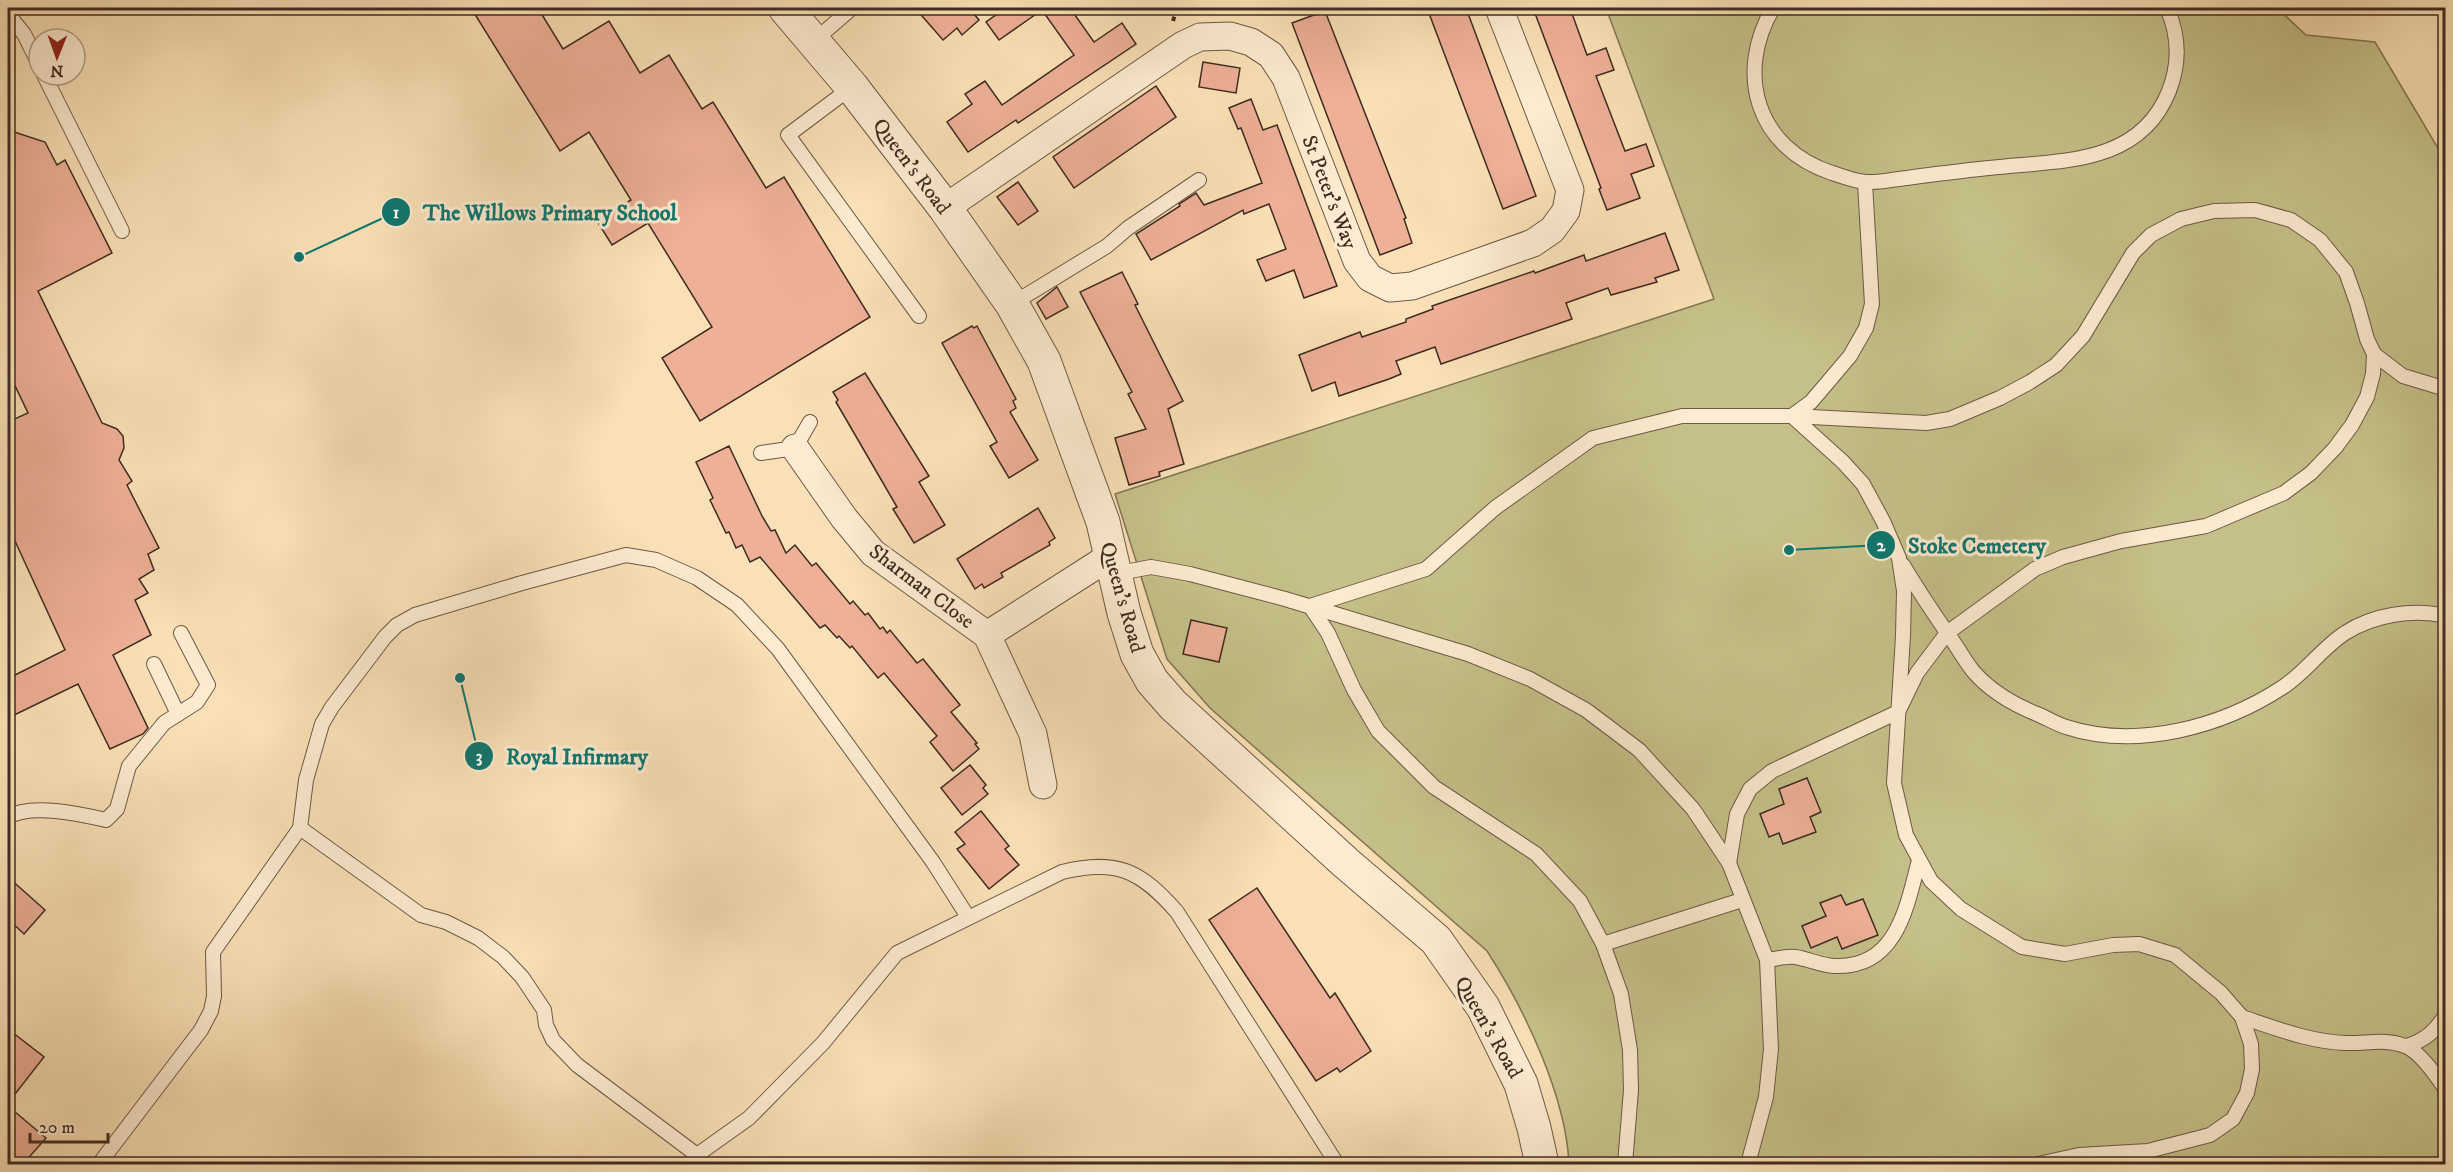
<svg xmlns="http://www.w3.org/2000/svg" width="2453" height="1172" viewBox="0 0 2453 1172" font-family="'IM FELL DW Pica',serif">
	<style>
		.green { fill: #c5c089; stroke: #827655; stroke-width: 1.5 }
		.building { fill: #eeb097; stroke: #3e2c21; stroke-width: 1.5 }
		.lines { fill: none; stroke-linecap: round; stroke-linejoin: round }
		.service-casing { stroke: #6d5946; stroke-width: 16 }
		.minor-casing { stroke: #6d5946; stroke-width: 29 }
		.tertiary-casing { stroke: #6d5946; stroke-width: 35 }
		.path { stroke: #3e2c21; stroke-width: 4; stroke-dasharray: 4.5 3; stroke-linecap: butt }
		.service { stroke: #fcebd0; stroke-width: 14 }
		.minor { stroke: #fcebd0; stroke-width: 27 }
		.tertiary { stroke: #fcebd0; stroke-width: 33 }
		.labels { text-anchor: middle; stroke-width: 6; stroke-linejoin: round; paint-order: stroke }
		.street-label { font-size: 21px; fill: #3e2c21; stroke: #fcebd0 }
		.leader { fill: none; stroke: #0f766e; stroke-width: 2 }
		.callout-dot { fill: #0f766e; stroke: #fcebd0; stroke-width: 2 }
		.mark-label { font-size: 18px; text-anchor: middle; font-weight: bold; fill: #fff }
		.callout-label { font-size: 22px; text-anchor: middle; font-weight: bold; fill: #0f766e; stroke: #fcebd0; stroke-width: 6; stroke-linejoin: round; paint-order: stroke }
	</style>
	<rect width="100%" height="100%" fill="#fae0b6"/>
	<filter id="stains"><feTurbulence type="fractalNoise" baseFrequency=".00333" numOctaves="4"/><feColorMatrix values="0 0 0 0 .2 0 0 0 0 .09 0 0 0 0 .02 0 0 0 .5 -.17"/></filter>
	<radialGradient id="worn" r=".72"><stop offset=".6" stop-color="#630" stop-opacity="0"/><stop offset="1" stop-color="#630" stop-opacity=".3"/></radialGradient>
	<path class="green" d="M1606,8h671l29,27 69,7 70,118v1004h-876c-3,-68 -45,-156 -82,-213l-277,-243 -43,-49 -52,-165 599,-195z"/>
	<g class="building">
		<polygon points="471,8 538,8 563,49 609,21 640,73 669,55 702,109 713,102 766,188 784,177 870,317 700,421 662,358 712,327 648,223 612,245 597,221 631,200 589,132 560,151"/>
		<polygon points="915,8 981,8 974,14 979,20 962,35 957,28 943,40"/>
		<polygon points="1006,8 1070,8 1094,42 1122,23 1136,44 1018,123 1016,120 968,152 947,122 972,104 965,94 985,81 1002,105 1074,55 1042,10 999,40 986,22"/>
		<polygon points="1427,8 1466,8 1536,196 1503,209"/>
		<polygon points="1533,8 1570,8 1587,55 1606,48 1614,70 1596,76 1625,151 1646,144 1654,166 1631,174 1640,198 1607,210 1599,189 1601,188"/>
		<polygon points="1325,11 1406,218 1404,219 1412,243 1380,255 1292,23"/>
		<polygon points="1203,62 1240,68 1236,93 1199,87"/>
		<polygon points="1156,86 1176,117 1074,188 1053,157"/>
		<polygon points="1251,99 1263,130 1277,125 1337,286 1304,298 1294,270 1266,281 1257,260 1286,249 1269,204 1244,214 1243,210 1151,260 1136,234 1180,206 1179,204 1196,193 1204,205 1262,183 1241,128 1238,129 1229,108"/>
		<polygon points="8,130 45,142 57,165 65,160 112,253 38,291 102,423 117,429 123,436 124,448 119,460 132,481 127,485 159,548 148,554 154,570 139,579 148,593 135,600 151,635 113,655 148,728 143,734 110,749 78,684 8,718 8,685 14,682 13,676 65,650 15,541 8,545 8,422 28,413 8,371"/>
		<polygon points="1018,182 1038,211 1018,225 997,197"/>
		<polygon points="1665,233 1679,270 1655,278 1657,282 1611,295 1608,288 1566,303 1572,319 1441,364 1435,347 1396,361 1401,374 1389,379 1339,396 1335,382 1312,391 1299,355 1360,332 1362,337 1406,322 1406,319 1433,309 1432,306 1534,271 1535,273 1584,255 1586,261"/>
		<polygon points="1122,272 1138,304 1135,305 1183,401 1168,409 1184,464 1159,472 1160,476 1129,485 1115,438 1146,429 1128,394 1132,392 1080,292"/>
		<polygon points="1057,287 1068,307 1046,319 1037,303"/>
		<polygon points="972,326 974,328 977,326 1016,399 1013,401 1016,408 1010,412 1038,460 1009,478 990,446 997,442 942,343"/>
		<polygon points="865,373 929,476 919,482 945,525 914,543 893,509 897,507 836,402 838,400 833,392"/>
		<polygon points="729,446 762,516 771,531 775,530 786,553 795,545 812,566 816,563 850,604 853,601 865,615 868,613 880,629 883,627 887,633 890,630 917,663 923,659 960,705 951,712 977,743 975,744 979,749 953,771 930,742 937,736 884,673 878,678 852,646 850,648 839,636 837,638 825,625 820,628 760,557 750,562 742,545 736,548 729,532 726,533 710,500 713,498 696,462"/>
		<polygon points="1038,508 1055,538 1049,542 1050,545 1001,573 1003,577 984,588 982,584 975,589 957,559"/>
		<polygon points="1191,620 1227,628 1219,662 1183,654"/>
		<polygon points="970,765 986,785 983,788 988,794 962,815 941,788"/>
		<polygon points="1807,778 1821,812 1810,817 1816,832 1783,844 1779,833 1769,837 1760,814 1784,804 1779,789"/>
		<polygon points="981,811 1009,846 1005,849 1019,865 989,889 957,849 965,844 955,832"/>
		<polygon points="8,877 45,910 24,934 8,919"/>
		<polygon points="1257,888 1330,998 1335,993 1371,1051 1340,1072 1337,1068 1316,1081 1209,920"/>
		<polygon points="1841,895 1846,905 1863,899 1878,935 1842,949 1837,937 1811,948 1802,926 1826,916 1820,903"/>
		<polygon points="8,1029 44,1057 8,1103"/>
		<polygon points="8,1106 46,1138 23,1164 8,1154"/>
	</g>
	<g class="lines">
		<g class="service-casing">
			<g id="service">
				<path d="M1773,8c-38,65 -17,140 59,165 10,3 24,9 35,9 13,1 27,-3 40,-4 27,-4 55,-7 82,-10 68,-8 150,-1 180,-77 11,-28 10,-56 -2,-83"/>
				<polyline points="8,14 24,34 39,64"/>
				<polyline points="814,41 852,8"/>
				<polyline points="44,75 122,231"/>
				<polyline points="852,87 788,135 919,316"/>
				<polyline points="1012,304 1107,246 1128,228 1199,180"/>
				<polyline points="2374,354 2403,376 2446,389"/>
				<polyline points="1792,416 1811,402 1850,356 1866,328 1872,304 1865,183"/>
				<polyline points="761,453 795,448 810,422"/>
				<path d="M1903,565c15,25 31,49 47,72 8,11 15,24 23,34 16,19 42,34 64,43 10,4 19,10 29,13 71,23 156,0 217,-40 23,-15 39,-39 62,-54 28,-18 68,-25 101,-17"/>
				<polyline points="1114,574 1151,567 1190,574 1285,599 1468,654 1530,679 1586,710 1639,750 1693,809 1729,863 1767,960 1771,1049 1766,1097 1748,1164"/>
				<polyline points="154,664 178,714"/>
				<path d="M8,817c23,-14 72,-3 98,3l11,-11 12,-43 35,-43 33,-21 11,-17 -27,-52"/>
				<path d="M300,828l121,87 25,7 32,16 25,19 19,20 22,33 2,15 7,15 24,25 120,90 52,-37 74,-75 74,-90 165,-81c55,-13 78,-2 115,40l160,252"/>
				<polyline points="2446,862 2446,868"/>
				<polyline points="1729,863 1737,814 1750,789 1772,771 1898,712 1917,673 1947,633 2035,569 2063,557 2121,541 2206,526 2284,493 2311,473 2335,448 2352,425 2367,397 2373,374 2374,354 2367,339 2357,303 2346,272 2320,240 2291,220 2255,210 2214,211 2181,219 2151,235 2133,253 2083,336 2056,365 2030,382 2000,398 1950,419 1926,423 1792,416"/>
				<polyline points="1603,944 1742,900"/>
				<path d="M1767,960c9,-1 19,-4 28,-3 14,2 27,9 41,9 61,2 71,-60 83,-106"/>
				<path d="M2242,1017c33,11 68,25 104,26 19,1 40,-5 59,3 14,5 33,32 41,44"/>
				<path d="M2407,1046c18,-6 29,-15 39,-32"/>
				<polyline points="99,1164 201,1030 211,1011 214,996 213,952 300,828 306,780 322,724 332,707 385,637 397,625 415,615 522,583 626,555 656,560 697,578 737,605 778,649 933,862 968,917"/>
				<polyline points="1625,1164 1631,1090 1630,1050 1621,994 1603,944 1580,901 1536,854 1434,787 1378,731 1354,690 1328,633 1310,606 1426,569 1495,508 1593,438 1682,416 1792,416 1843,462 1863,484 1883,521 1899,558 1904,591 1903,636 1894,783 1906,835 1931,881 1961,909 2022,947 2065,954 2113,945 2139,944 2175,955 2221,993 2242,1017 2251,1044 2252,1069 2247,1093 2233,1119 2210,1135 2148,1151 2079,1155 2038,1164"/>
			</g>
		</g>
		<g class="minor-casing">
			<g id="minor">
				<polyline points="945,208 1183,45 1200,37 1230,36 1251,42 1271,55 1286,78 1357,261 1370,278 1390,288 1412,286 1533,243 1552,230 1566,211 1570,190 1499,8"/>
				<polyline points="795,448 844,518 873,553 987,635 1033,734 1043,785"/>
				<polyline points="987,635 1109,557"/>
			</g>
		</g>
		<g class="tertiary-casing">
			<polyline id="tertiary" points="785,8 852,87 945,208 1012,304 1044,361 1103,522 1124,613 1137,654 1152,681 1173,705 1346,863 1436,940 1483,1007 1521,1084 1534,1128 1542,1164"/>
		</g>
		<polyline class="path" points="1173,21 1177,8"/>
		<use href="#service" class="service"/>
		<use href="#minor" class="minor"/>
		<use href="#tertiary" class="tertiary"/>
	</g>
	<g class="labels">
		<g class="street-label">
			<text transform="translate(912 166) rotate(53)" y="7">Queen's Road</text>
			<text transform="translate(1330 192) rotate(69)" y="7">St Peter's Way</text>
			<text transform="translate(922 586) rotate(37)" y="7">Sharman Close</text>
			<text transform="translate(1123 597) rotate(74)" y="7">Queen's Road</text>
			<text transform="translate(1489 1027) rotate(60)" y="7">Queen's Road</text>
		</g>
	</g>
	<path class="leader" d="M299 257L396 212M1789 550L1881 545M460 678L479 756"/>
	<g class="callout-dot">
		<circle cx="299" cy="257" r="6"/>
		<circle cx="1789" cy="550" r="6"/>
		<circle cx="460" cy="678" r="6"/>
		<circle cx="396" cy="212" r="15"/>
		<circle cx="1881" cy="545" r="15"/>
		<circle cx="479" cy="756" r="15"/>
	</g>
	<g class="mark-label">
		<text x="396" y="218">1</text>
		<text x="1881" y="551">2</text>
		<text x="479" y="762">3</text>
	</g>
	<g class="callout-label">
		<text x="550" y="220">The Willows Primary School</text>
		<text x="1977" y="553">Stoke Cemetery</text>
		<text x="577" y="764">Royal Infirmary</text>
	</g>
	<rect width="2453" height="1172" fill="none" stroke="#fae0b6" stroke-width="30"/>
	<rect x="9" y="9" width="2435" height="1154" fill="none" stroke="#3e2c21" stroke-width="3"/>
	<rect x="15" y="15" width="2423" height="1142" fill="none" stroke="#3e2c21" stroke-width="1.5"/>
	<g transform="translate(57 57) rotate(181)"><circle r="28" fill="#fcebd0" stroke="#b09f8a" stroke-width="1.5"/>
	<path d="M0-4.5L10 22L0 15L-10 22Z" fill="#8f2418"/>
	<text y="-9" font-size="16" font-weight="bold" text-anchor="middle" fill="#3e2c21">N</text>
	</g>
	<path d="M30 1133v9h78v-9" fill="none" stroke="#3e2c21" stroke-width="3"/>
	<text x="39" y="1133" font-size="18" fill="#3e2c21" stroke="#fcebd0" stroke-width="4.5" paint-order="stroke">20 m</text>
	<rect width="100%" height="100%" filter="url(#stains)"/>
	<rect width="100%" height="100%" fill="url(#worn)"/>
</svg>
